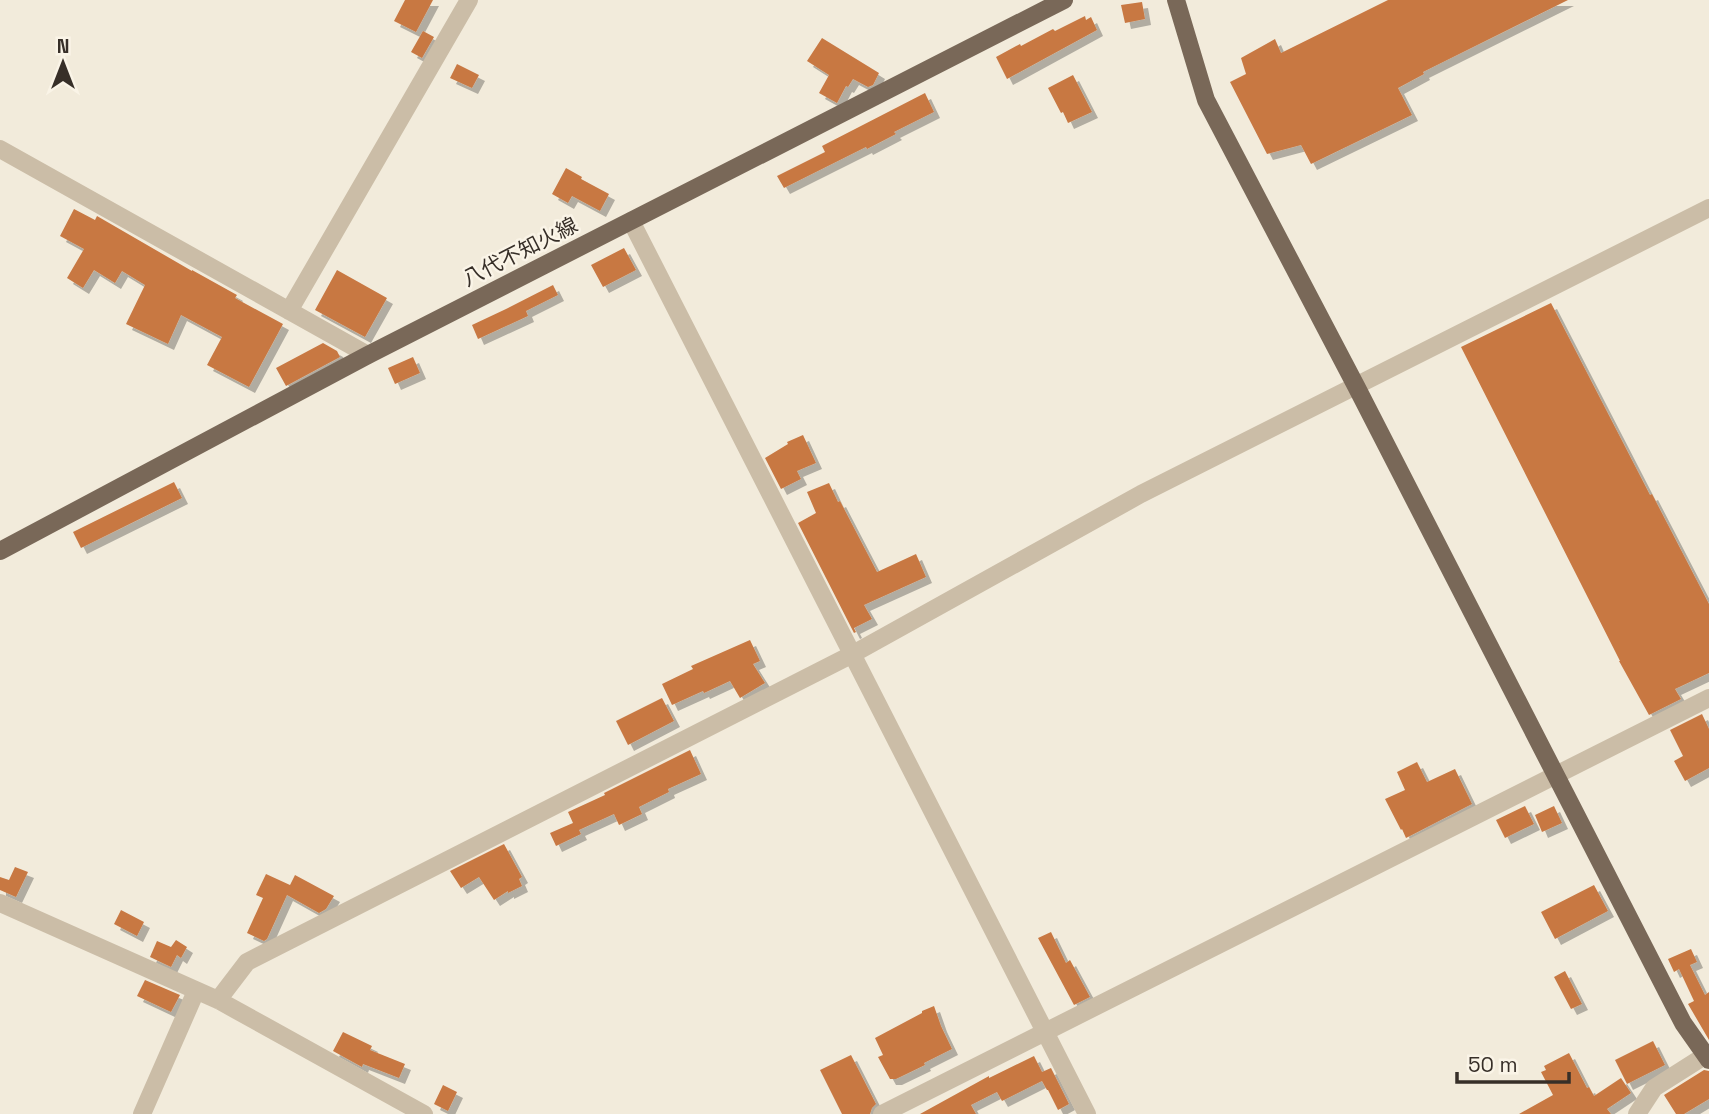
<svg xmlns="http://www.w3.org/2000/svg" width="1709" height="1114" viewBox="0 0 1709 1114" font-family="'Space Grotesk','Noto Sans JP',sans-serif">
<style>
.building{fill:#c87843;filter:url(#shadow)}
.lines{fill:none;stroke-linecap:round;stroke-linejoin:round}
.minor{stroke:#cbbda7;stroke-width:18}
.major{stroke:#796858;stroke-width:18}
.labels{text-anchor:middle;stroke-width:5;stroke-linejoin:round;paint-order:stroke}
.street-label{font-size:21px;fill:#372f28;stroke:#faf4e7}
</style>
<defs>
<filter id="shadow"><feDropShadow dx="6" dy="6" stdDeviation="0" flood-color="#0004"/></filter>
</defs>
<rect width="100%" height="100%" fill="#f2ebdb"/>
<path class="building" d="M 405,0 L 433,0 L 416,32 L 394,21 Z
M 1388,0 L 1568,0 L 1423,72 L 1424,74 L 1398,88 L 1412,115 L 1311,164 L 1301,145 L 1267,154 L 1230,82 L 1246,74 L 1241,58 L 1275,39 L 1281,53 Z
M 1142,2 L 1145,19 L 1125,23 L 1121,5 Z
M 1085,16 L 1086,20 L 1091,17 L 1097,30 L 1007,79 L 996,57 L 1020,44 L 1021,46 L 1053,29 L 1055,31 Z
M 423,31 L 434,37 L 422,58 L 411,52 Z
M 822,38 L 879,73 L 873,85 L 868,87 L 853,79 L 848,87 L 846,86 L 837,103 L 819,93 L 829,75 L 807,61 Z
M 457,64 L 479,75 L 472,88 L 450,78 Z
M 1073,75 L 1092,112 L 1068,123 L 1063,112 L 1061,113 L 1048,88 Z
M 925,93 L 934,112 L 894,132 L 896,134 L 867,149 L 866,147 L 784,188 L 777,176 L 825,152 L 822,146 Z
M 566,168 L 582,177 L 581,179 L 609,194 L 600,211 L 572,196 L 568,203 L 552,194 Z
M 74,209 L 95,220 L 97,216 L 192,271 L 192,270 L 237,295 L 235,298 L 283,324 L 249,387 L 207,365 L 222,337 L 181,315 L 168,344 L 126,324 L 145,285 L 122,271 L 115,283 L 94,270 L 83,288 L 67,278 L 84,249 L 60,236 Z
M 624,248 L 636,270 L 603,287 L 591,265 Z
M 337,270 L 387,298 L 365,337 L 315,310 Z
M 553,285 L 558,295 L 526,311 L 528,316 L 478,339 L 472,325 L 506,309 Z
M 1551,303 L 1650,495 L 1652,494 L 1709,604 L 1709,673 L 1675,689 L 1681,699 L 1649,715 L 1619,661 L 1620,661 L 1461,347 Z
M 323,343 L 337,351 L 340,357 L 286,386 L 276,368 Z
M 413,357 L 420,373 L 395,384 L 388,368 Z
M 803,435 L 816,463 L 797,471 L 801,479 L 781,489 L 765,458 L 788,444 L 787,442 Z
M 174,482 L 182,498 L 81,548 L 73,532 Z
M 829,483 L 838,502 L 840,501 L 877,572 L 916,554 L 926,577 L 864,605 L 872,619 L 854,628 L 856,632 L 854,633 L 798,523 L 816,513 L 807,492 Z
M 750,640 L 760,661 L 753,664 L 765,683 L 740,698 L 730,681 L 704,693 L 703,691 L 672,705 L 662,684 L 693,669 L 691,666 Z
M 662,698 L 674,721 L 628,745 L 616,721 Z
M 1702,714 L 1709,729 L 1709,768 L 1685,781 L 1674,761 L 1683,756 L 1670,730 Z
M 690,750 L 701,774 L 668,789 L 669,792 L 639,807 L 642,814 L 619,825 L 614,814 L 579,830 L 581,834 L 556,846 L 550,833 L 573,823 L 568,812 L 605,795 L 604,793 Z
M 1417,762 L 1427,782 L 1455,769 L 1472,804 L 1406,838 L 1402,829 L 1401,830 L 1385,799 L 1405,790 L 1397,772 Z
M 1525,806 L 1534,824 L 1505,838 L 1496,820 Z
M 1554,806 L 1562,823 L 1542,832 L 1535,815 Z
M 504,844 L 522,877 L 519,879 L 522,886 L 508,893 L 508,891 L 494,900 L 479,877 L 461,888 L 450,871 Z
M 15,867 L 28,872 L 16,897 L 0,890 L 0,877 L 9,880 Z
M 266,874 L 290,885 L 295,875 L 334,896 L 326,909 L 319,913 L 287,895 L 267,939 L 264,941 L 247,933 L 263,898 L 256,895 Z
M 1594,885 L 1608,911 L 1555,939 L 1541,912 Z
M 121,910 L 144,922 L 137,936 L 114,924 Z
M 1051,932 L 1066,963 L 1070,960 L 1090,997 L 1074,1005 L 1038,938 Z
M 176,940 L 187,947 L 181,958 L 177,955 L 171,967 L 150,957 L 157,941 L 171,947 Z
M 1691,949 L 1697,962 L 1690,965 L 1705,995 L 1709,992 L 1709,1040 L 1688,1004 L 1694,1001 L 1679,969 L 1674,972 L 1668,959 Z
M 1565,971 L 1582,1004 L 1571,1009 L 1554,977 Z
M 145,980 L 180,995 L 171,1012 L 137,996 Z
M 934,1006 L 941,1026 L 952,1049 L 924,1063 L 925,1065 L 896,1079 L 890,1079 L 878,1057 L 883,1055 L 875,1038 L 922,1013 L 922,1011 Z
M 343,1032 L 372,1046 L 370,1050 L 405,1064 L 399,1078 L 363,1064 L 362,1067 L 333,1051 Z
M 1653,1041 L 1665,1065 L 1627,1084 L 1615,1060 Z
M 1569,1053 L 1587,1088 L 1589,1087 L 1594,1096 L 1621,1078 L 1631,1093 L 1607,1109 L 1611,1114 L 1519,1114 L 1553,1095 L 1541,1072 L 1546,1070 L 1544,1066 Z
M 851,1055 L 876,1104 L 872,1108 L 870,1114 L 842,1114 L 820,1070 Z
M 1034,1056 L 1042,1072 L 1051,1068 L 1069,1104 L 1058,1110 L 1048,1090 L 1047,1090 L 1042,1081 L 1002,1101 L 997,1092 L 971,1105 L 976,1114 L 920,1114 L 989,1076 L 989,1078 Z
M 1704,1070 L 1709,1071 L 1709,1099 L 1684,1114 L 1676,1114 L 1664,1095 Z
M 443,1085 L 457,1092 L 448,1111 L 434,1104 Z"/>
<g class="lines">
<path class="minor" d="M 0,149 L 368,355
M 631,221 L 1087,1114
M 289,311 L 469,0
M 0,903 L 218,1000 L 424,1114
M 218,1000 L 247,962 L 851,655 L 1141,494 L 1709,208
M 142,1114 L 196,991
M 882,1114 L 1709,698
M 1637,1114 L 1654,1088 L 1709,1053"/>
<path class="major" d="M 1176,0 L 1206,100 L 1356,386 L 1683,1023 L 1709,1060
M 0,551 L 368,355 L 1064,0"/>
</g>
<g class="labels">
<g class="street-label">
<text transform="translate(520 252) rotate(-27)" y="7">八代不知火線</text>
</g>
</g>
<g transform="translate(63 63)" stroke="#faf4e7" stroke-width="5" paint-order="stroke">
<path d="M0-5L12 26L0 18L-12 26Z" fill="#372f28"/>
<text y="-10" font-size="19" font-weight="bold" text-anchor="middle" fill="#372f28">N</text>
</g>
<path d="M1457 1072v10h112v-10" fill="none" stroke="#372f28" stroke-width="3.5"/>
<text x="1468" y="1072" font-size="21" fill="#372f28" stroke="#faf4e7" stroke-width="5" paint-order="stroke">50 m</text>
</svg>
